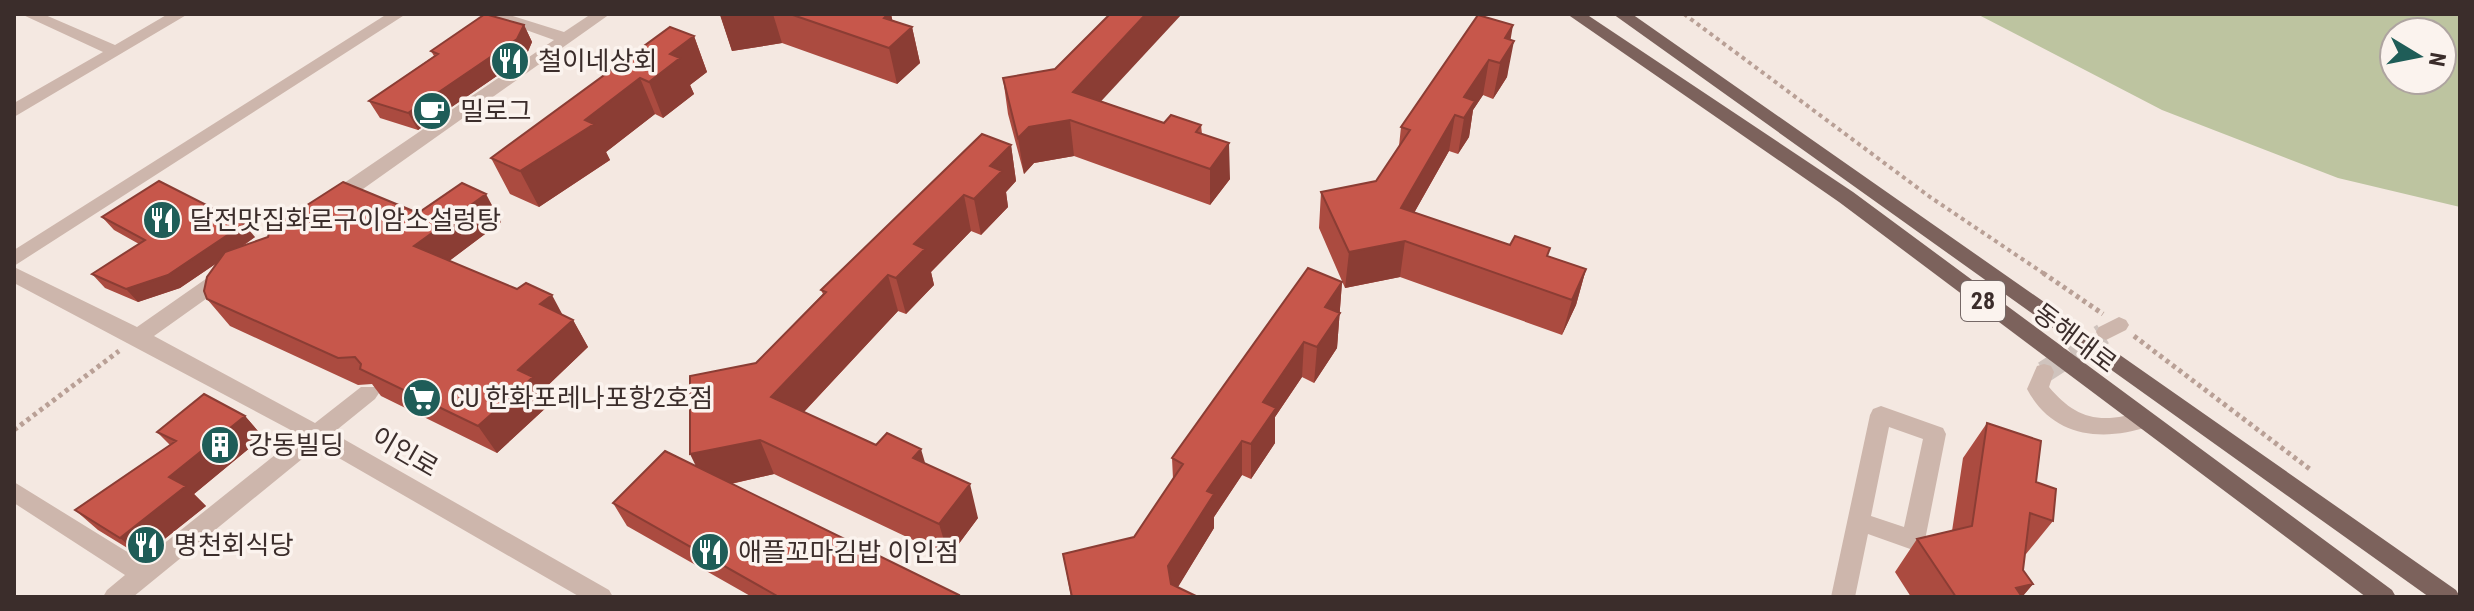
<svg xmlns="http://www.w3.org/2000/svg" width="2474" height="611" viewBox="0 0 2474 611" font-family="'Roboto Condensed','Noto Sans KR',sans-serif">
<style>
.green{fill:#bdc4a0;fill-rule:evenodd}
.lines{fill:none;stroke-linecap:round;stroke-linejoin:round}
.minor-tunnel{stroke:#cfc3bd;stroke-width:22;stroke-dasharray:22 11;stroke-linecap:butt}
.path-far1{stroke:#b9a096;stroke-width:4;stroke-dasharray:4 4;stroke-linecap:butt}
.path{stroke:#b9a096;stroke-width:5;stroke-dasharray:4 4;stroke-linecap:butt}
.minor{fill:#cdb6ac;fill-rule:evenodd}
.major{fill:#7c625c;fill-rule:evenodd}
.wall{fill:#ab4b40}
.shaded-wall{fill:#8b3d34}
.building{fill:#c7574b;stroke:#8b3d34;stroke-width:2}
.labels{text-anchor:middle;stroke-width:7;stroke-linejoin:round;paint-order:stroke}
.shield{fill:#fbf3ee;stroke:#756866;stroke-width:2}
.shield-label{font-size:24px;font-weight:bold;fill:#3b2d2b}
.poi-label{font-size:26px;fill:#3b2d2b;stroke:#fbf3ee;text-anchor:start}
.street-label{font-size:26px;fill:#3b2d2b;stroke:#fbf3ee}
</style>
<rect width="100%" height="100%" fill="#f4e8e1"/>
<path class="green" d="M 1977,14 L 2460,14 L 2460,207 L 2338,178 L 2162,110 ZM 2394,32 L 2442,32 L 2442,80 L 2394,80 Z"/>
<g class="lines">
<path class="minor-tunnel" d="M 2044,372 L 2103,334"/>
<path class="path-far1" d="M 1684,14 L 1930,197 L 2046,275"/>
<path class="path" d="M 2043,273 L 2103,314
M 2134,336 L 2311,470
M 14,430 L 119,351"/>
<path class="minor" d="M 21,14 L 43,14 L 115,45 L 168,14 L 188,14 L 14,117 L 14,103 L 103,52 Z
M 387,14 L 406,14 L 14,266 L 14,250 Z
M 481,14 L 506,14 L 564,32 L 591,14 L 610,14 L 339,206 L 325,206 L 323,201 L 325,196 L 554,40 Z
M 14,267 L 137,327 L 220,269 L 234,269 L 237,274 L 234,279 L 154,336 L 315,423 L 361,387 L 375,387 L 379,393 L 375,399 L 333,433 L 609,590 L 613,597 L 580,597 L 318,446 L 133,597 L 103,597 L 107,590 L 125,575 L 14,503 L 14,482 L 142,561 L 300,435 L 14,283 Z
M 2119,317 L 2126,320 L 2129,325 L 2126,330 L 2106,340 L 2099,337 L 2096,332 L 2099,327 Z
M 2044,364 L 2051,366 L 2054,372 L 2049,387 C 2070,412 2091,423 2124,416 C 2134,414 2140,411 2150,414 L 2153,420 L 2150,426 C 2103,442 2053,438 2027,389 L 2037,366 Z
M 1881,406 L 1943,428 L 1946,434 L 1925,540 L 1921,547 L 1913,550 L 1868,534 L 1855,597 L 1831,597 L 1870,415 L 1873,409 ZM 1889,427 L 1923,439 L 1904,527 L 1871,516 Z"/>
<path class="major" d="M 1567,14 L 1586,14 L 1853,192 L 2392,590 L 2396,597 L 2366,597 L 1839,202 Z
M 1613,14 L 1632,14 L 2456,590 L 2460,597 L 2429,597 Z"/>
</g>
<path class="wall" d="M 720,14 L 891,14 L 892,20 L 912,27 L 920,63 L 897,84 L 782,43 L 732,51 Z
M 524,25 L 532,42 L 526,56 L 418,130 L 380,118 L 369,101 L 434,56 L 431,51 Z
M 694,36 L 707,72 L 690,85 L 694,94 L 663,118 L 655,114 L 606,152 L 610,160 L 539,207 L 510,194 L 491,158 Z
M 1511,40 L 1507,77 L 1493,99 L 1483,95 L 1473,110 L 1469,137 L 1458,154 L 1449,151 L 1414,213 L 1510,245 L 1548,256 L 1586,269 L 1576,305 L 1562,335 L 1400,277 L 1345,288 L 1319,228 L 1321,192 L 1376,181 L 1399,146 L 1401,127 Z
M 1003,78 L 1101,101 L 1164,123 L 1201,125 L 1202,134 L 1230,179 L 1210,205 L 1074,156 L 1034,163 L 1024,174 L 1008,114 Z
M 1011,145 L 1016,181 L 1006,192 L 1008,207 L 981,235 L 971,231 L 931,272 L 934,285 L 906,314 L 898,311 L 804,412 L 876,445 L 926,464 L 978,518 L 949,557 L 774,474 L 731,484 L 960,597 L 752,597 L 627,526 L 613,503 L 696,467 L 756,363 L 823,294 L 821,290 Z
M 102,217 L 255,237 L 243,246 L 501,222 L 449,261 L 573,320 L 588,347 L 542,391 L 550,404 L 497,453 L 381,396 L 372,384 L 358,385 L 230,326 L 207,299 L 217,263 L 180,288 L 138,302 L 105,288 L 92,274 L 139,244 L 114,230 Z
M 1342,282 L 1337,348 L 1314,383 L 1302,377 L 1275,417 L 1275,443 L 1251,479 L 1242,475 L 1214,517 L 1214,528 L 1177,588 L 1198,597 L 1071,597 L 1063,554 L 1134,537 L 1173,479 L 1172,458 Z
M 245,416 L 263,437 L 194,494 L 206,506 L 142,557 L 98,530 L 75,510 L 170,445 L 157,432 Z
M 1987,423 L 2036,482 L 2053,521 L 2026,554 L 2025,554 L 2023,570 L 2033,584 L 2022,597 L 1911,597 L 1895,572 L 1917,539 L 1952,531 L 1963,458 Z"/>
<path class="shaded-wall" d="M 729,14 L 773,14 L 782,43 L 732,51 L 720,15 Z
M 888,14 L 891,14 L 897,41 L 912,27 L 920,63 L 897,84 L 889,48 L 884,18 Z
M 1146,14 L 1182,14 L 1080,124 L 1073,92 Z
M 524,25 L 532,42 L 526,56 L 418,130 L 408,113 Z
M 1513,25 L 1509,49 L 1514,41 L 1507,77 L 1493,99 L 1505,38 Z
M 694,36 L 707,72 L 690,85 L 694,94 L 663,118 L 649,82 L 670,54 Z
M 1489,60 L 1483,95 L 1473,110 L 1469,137 L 1458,154 L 1464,118 L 1464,97 Z
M 640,78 L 655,114 L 606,152 L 610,160 L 539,207 L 520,171 L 585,120 Z
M 1455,115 L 1449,151 L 1397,243 L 1405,241 L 1400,277 L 1345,288 L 1349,252 L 1401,208 Z
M 1070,120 L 1074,156 L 1034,163 L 1024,174 L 1018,138 L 1029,127 Z
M 1229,143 L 1230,179 L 1210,205 L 1210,169 Z
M 1011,145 L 1016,181 L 1006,192 L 1008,207 L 981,235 L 974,199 L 990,166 Z
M 486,194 L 501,222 L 432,274 L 414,246 Z
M 964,195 L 971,231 L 931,272 L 934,285 L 906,314 L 896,278 L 914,244 Z
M 244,224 L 255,237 L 180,288 L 138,302 L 126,289 Z
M 1586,269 L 1576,305 L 1562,335 L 1572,300 Z
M 888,275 L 898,311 L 785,432 L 771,397 Z
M 1342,282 L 1337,348 L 1314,383 L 1317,347 L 1325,307 Z
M 552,295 L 567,323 L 540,304 Z
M 573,320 L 588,347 L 542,391 L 550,404 L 497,453 L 478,426 L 518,370 Z
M 1304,342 L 1302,377 L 1275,417 L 1275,443 L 1251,479 L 1251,444 L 1263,402 Z
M 245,416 L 263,437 L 194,494 L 206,506 L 142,557 L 120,538 L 169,477 Z
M 760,440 L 774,474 L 707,489 L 690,454 Z
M 1242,441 L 1242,475 L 1214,517 L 1214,528 L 1172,597 L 1168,566 L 1207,491 Z
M 921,449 L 931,483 L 913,458 Z
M 970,484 L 978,518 L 949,557 L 939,524 Z
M 2033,584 L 2022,597 L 2016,588 Z"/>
<path class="building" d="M 485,14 L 524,25 L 517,39 L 408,113 L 369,101 L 438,54 L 431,51 Z
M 790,14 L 888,14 L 884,18 L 912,27 L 889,48 Z
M 1110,14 L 1146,14 L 1073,92 L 1164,123 L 1171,115 L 1201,125 L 1196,132 L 1229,143 L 1210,169 L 1070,120 L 1029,127 L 1018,138 L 1003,78 L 1055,69 Z
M 1478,15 L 1513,25 L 1505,38 L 1514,41 L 1500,63 L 1489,60 L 1464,97 L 1475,101 L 1464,118 L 1455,115 L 1401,208 L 1510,245 L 1515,236 L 1550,248 L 1547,256 L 1586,269 L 1572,300 L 1405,241 L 1349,252 L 1321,192 L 1376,181 L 1410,130 L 1401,127 Z
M 670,27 L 694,36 L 670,54 L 680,58 L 649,82 L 640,78 L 585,120 L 594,124 L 520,171 L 491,158 Z
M 982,134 L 1011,145 L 990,166 L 1002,171 L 974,199 L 964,195 L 914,244 L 925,249 L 896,278 L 888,275 L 771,397 L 876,445 L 887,433 L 921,449 L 913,458 L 970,484 L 939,524 L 760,440 L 690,454 L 690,376 L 756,363 L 826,292 L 821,290 Z
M 159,181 L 244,224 L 168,275 L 126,289 L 92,274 L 145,240 L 102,217 Z
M 343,182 L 418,213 L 462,183 L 486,194 L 414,246 L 517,289 L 526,283 L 552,295 L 540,304 L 573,320 L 518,370 L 533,377 L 478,426 L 360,369 L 361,364 L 355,357 L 338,358 L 207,299 L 204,291 L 207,277 L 225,252 L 268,237 L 270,229 Z
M 1308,268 L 1342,282 L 1325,307 L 1340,313 L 1317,347 L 1304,342 L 1263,402 L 1276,408 L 1251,444 L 1242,441 L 1207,491 L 1214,494 L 1168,566 L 1171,584 L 1198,597 L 1072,597 L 1063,554 L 1134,537 L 1183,464 L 1172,458 Z
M 204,394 L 245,416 L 169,477 L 186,486 L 120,538 L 75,510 L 176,441 L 157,432 Z
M 1987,423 L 2041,441 L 2036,482 L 2056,489 L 2053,521 L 2030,513 L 2023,570 L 2033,584 L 2016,588 L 2022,597 L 1956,597 L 1917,539 L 1972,526 Z
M 665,451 L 959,595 L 958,597 L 779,597 L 613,503 Z"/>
<defs>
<g id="restaurant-disc" transform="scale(2)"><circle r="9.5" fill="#1f5d58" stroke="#fbf3ee"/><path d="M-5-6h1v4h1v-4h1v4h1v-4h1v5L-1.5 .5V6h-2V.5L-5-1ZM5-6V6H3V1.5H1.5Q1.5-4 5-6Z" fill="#fff"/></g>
<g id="cafe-disc" transform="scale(2)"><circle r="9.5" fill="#1f5d58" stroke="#fbf3ee"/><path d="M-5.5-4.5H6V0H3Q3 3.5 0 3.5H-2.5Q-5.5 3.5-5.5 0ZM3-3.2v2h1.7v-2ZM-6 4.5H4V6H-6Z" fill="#fff"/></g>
<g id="supermarket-disc" transform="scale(2)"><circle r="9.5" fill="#1f5d58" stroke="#fbf3ee"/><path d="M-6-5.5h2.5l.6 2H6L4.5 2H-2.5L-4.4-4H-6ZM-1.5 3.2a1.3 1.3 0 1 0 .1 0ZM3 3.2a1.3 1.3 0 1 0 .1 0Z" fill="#fff"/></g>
<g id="building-disc" transform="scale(2)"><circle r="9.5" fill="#1f5d58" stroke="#fbf3ee"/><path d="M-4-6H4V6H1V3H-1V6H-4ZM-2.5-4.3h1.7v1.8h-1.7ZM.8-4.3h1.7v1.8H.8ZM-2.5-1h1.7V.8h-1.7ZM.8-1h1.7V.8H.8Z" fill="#fff"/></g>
</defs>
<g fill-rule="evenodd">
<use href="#restaurant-disc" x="510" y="61"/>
<use href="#cafe-disc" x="432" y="111"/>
<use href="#restaurant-disc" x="162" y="220"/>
<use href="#supermarket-disc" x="422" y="398"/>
<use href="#building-disc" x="220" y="445"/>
<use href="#restaurant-disc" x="146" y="545"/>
<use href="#restaurant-disc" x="710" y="552"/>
</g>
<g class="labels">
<rect class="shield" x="1961" y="281" width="44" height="40" rx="6"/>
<g class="shield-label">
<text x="1983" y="309">28</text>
</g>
<g class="poi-label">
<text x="538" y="70">철이네상회</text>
<text x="460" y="120">밀로그</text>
<text x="190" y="229">달전맛집화로구이암소설렁탕</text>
<text x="450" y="407">CU 한화포레나포항2호점</text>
<text x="248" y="454">강동빌딩</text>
<text x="174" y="554">명천회식당</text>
<text x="738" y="561">애플꼬마김밥 이인점</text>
</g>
<g class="street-label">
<text transform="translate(2075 338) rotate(37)" y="9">동해대로</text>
<text transform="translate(405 452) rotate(30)" y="9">이인로</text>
</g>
</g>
<rect width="2474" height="611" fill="none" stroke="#3b2d2b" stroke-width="32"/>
<g transform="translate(2418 56) rotate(100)"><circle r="38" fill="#fbf3ee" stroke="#aea4a0" stroke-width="2"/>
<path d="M0-6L14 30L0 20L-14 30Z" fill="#1f5d58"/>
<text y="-12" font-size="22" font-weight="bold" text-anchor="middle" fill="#3b2d2b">N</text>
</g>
</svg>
